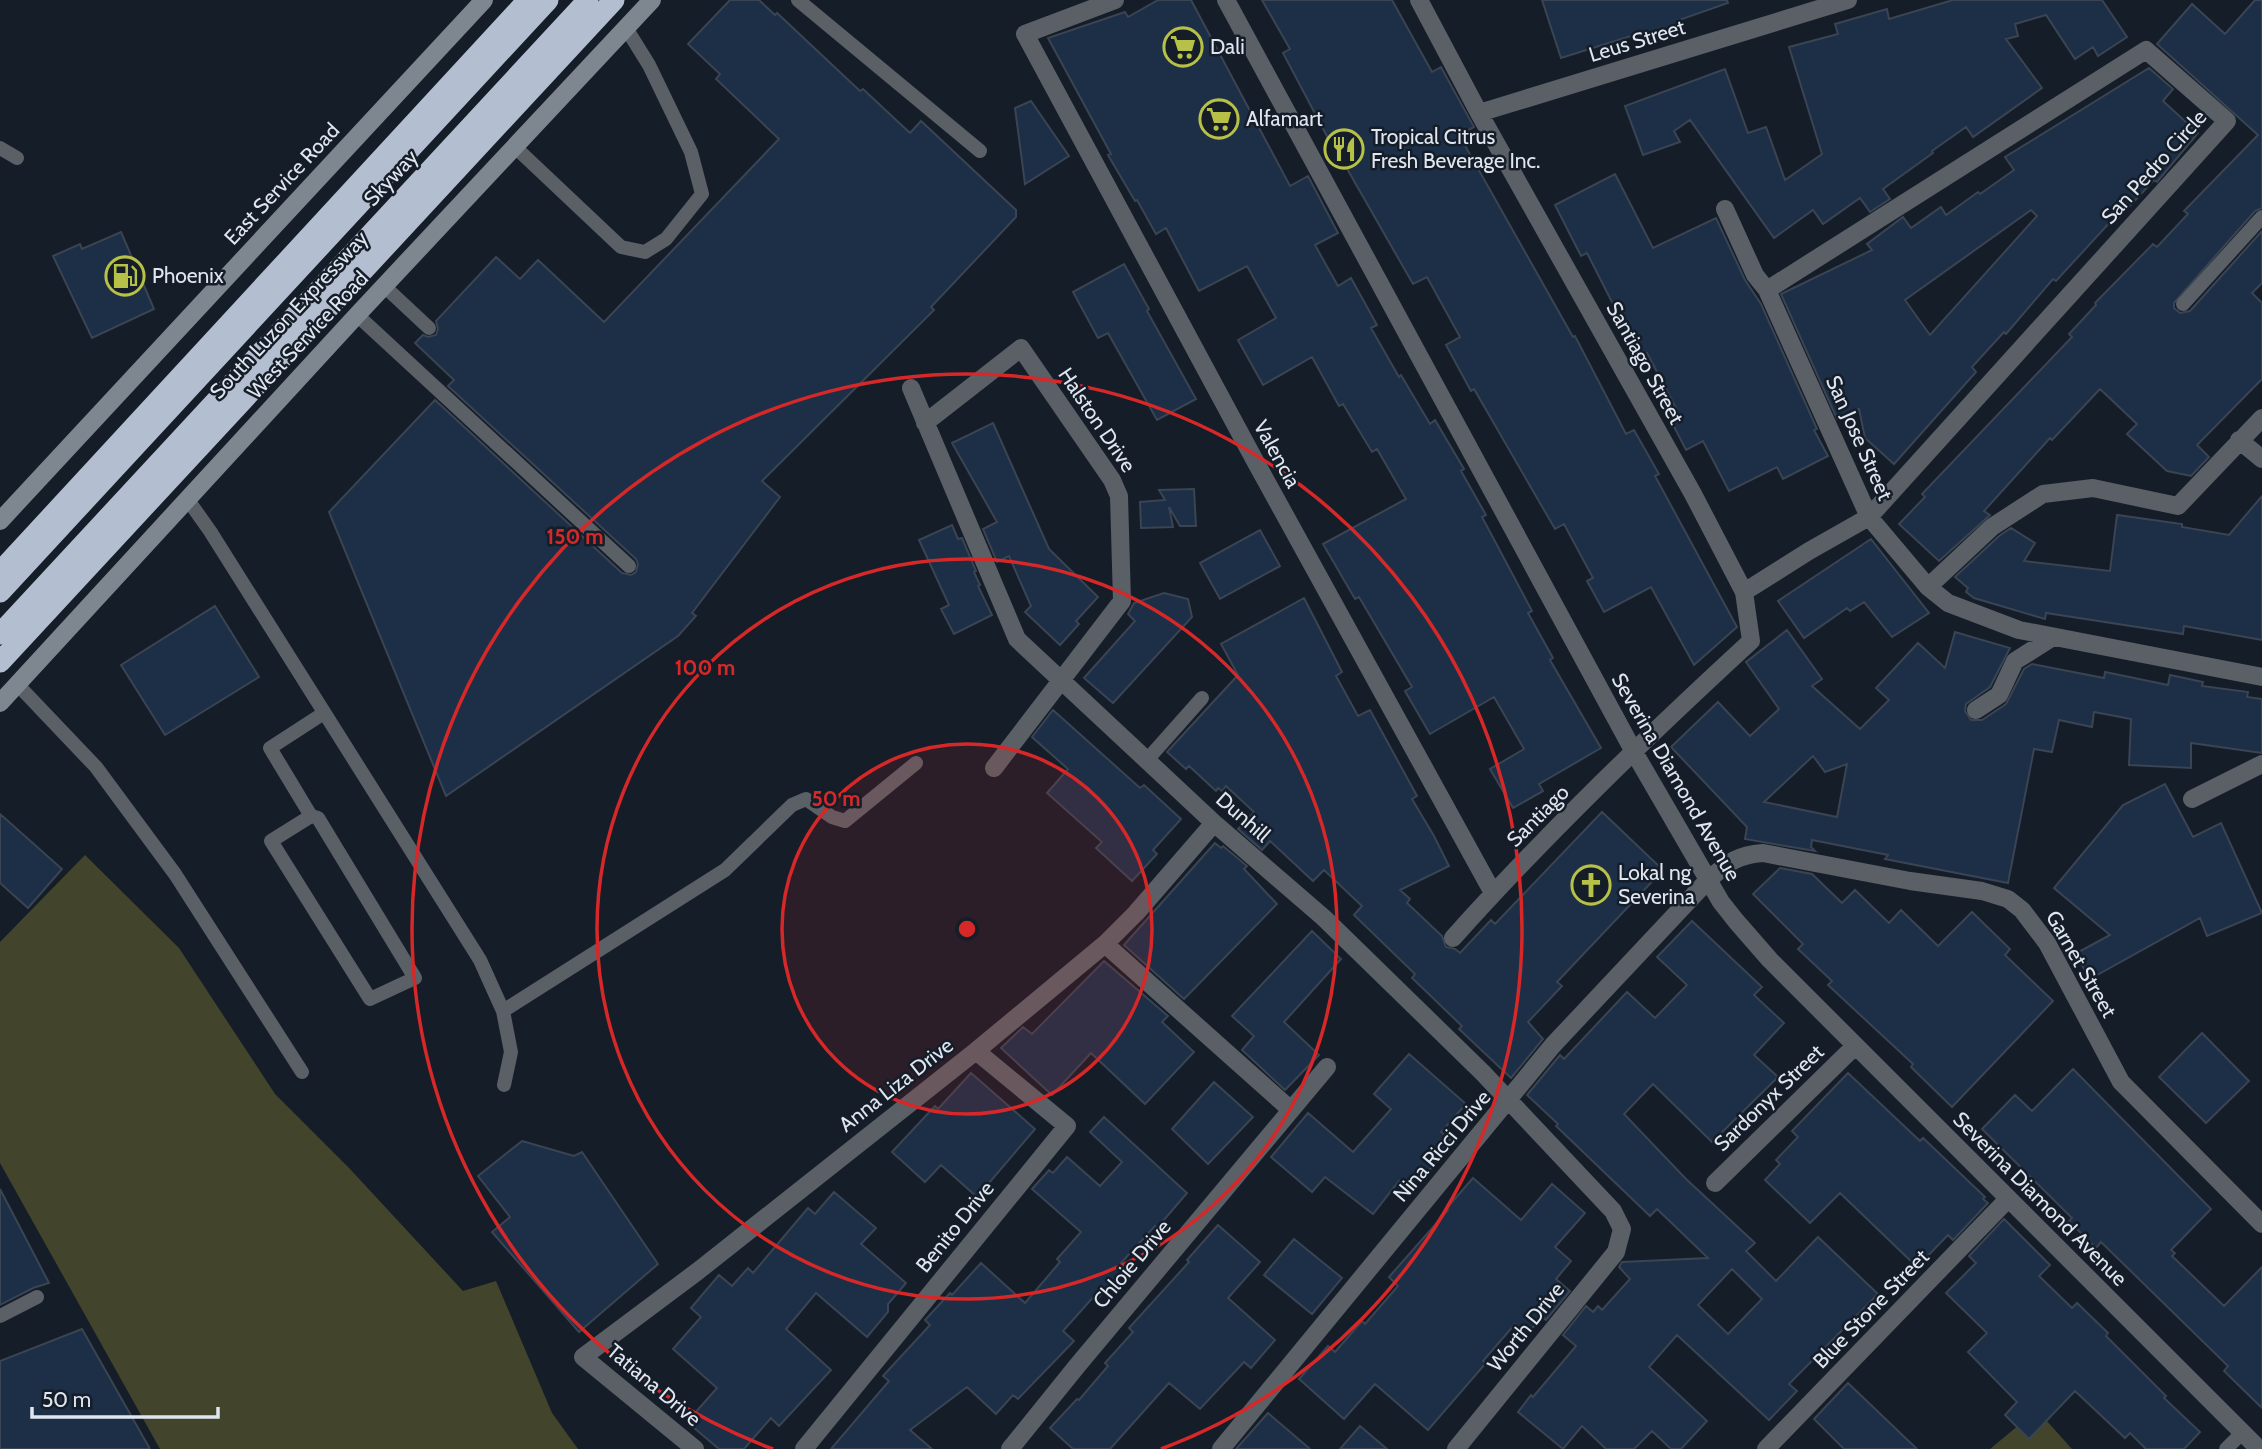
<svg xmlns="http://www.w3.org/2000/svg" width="2262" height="1449" viewBox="0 0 2262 1449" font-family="Cabin,sans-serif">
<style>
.green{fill:#42452b}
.building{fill:#1c2f47;stroke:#3a4452;stroke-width:2;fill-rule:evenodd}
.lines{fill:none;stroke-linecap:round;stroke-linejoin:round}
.service{stroke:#5b5f66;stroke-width:14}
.minor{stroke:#5b5f66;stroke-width:18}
.secondary{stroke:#7e8690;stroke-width:18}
.motorway{stroke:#b3bfd0;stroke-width:21}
.motorway-bridge{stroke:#b3bfd0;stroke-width:21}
.ring{fill:none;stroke:#d62828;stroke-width:3.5}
.labels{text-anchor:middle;stroke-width:5;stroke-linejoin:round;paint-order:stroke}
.street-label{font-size:21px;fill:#e0e6ef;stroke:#141d28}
.poi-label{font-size:21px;fill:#e0e6ef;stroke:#141d28;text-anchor:start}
.centre{fill:#d62828;stroke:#141d28;stroke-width:3.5}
.ring-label{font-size:21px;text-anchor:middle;font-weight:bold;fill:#d62828;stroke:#141d28;stroke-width:5;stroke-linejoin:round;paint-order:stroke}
</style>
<rect width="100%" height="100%" fill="#141d28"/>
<path class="green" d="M 85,855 L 179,948 L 275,1094 L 350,1169 L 463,1291 L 496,1281 L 552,1413 L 578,1449 L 160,1449 L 0,1163 L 0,942 Z
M 2037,1410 L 2072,1449 L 1990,1449 Z"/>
<path class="building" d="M 730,0 L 759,0 L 775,15 L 777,13 L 860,91 L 863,89 L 910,133 L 921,121 L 1016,210 L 1016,217 L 931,307 L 934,310 L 762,481 L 780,497 L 692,613 L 696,616 L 678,636 L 446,796 L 329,512 L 435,400 L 622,573 L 631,575 L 636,572 L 638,564 L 636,559 L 448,386 L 454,380 L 415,343 L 423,335 L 428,337 L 436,335 L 438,329 L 436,321 L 496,257 L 520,279 L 538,260 L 604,322 L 779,139 L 716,79 L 720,74 L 688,44 Z
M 1158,0 L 1191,0 L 1290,186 L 1308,176 L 1338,233 L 1315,245 L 1338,286 L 1351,278 L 1377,325 L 1371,328 L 1399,377 L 1401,375 L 1430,424 L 1435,420 L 1464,469 L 1461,471 L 1486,515 L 1482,517 L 1532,611 L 1528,613 L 1553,658 L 1550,660 L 1601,748 L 1539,784 L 1543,791 L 1513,808 L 1490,769 L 1524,749 L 1494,697 L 1430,734 L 1405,691 L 1412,687 L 1359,597 L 1355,599 L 1323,544 L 1406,499 L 1377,449 L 1372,452 L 1343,404 L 1339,406 L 1312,357 L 1263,385 L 1238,340 L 1276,318 L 1247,266 L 1199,291 L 1166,228 L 1156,234 L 1137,200 L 1135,201 L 1108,155 L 1111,154 L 1048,38 L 1125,12 L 1128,17 Z
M 1262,0 L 1392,0 L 1432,72 L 1441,67 L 1474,127 L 1459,135 L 1573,337 L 1575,336 L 1626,434 L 1634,430 L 1659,474 L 1655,476 L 1737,627 L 1694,665 L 1651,587 L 1604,612 L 1587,581 L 1593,578 L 1564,524 L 1555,529 L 1474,389 L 1471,391 L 1446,345 L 1460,337 L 1427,277 L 1413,284 L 1330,139 L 1329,140 L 1283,53 L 1290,49 Z
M 1542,0 L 1727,0 L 1728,3 L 1679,20 L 1681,26 L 1635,40 L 1634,35 L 1561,58 Z
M 1953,0 L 2102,0 L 2127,37 L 2098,56 L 2093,47 L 2075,59 L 2046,15 L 2015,24 L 2018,36 L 2006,39 L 2042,88 L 1973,137 L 1966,127 L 1932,151 L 1933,153 L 1883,189 L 1890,199 L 1870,212 L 1860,198 L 1823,224 L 1813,210 L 1774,238 L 1690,120 L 1674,131 L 1680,142 L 1643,155 L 1625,106 L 1725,69 L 1748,133 L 1766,127 L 1785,180 L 1822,154 L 1789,47 L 1838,34 L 1835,24 L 1887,9 L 1889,19 Z
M 2255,0 L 2262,0 L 2262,208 L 2255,211 L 2174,303 L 2174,308 L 2180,313 L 2190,311 L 2262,231 L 2262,283 L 2252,293 L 2262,303 L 2262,379 L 2197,445 L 2209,457 L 2191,476 L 2167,471 L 2127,434 L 2137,424 L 2100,389 L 2052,440 L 2050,438 L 1984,511 L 1990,515 L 1939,561 L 1899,524 L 1925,497 L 1922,494 L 2072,337 L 2069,334 L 2096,305 L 2095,303 L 2153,244 L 2157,247 L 2188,214 L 2184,211 L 2258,135 L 2157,44 L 2192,4 L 2225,34 Z
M 2149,68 L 2173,89 L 2163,101 L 2198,133 L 2157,182 L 2154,180 L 2114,223 L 2111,221 L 2056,281 L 2053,279 L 2006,334 L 2004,332 L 1972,367 L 1976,372 L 1894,464 L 1865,438 L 1859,409 L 1837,419 L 1781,294 L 1872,250 L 1867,244 L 1903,217 L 1911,228 L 1941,207 L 1946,215 L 1978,192 L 1980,194 L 2014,170 L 2005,157 ZM 2031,210 L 2037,216 L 1930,335 L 1905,300 Z
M 1031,101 L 1069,156 L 1025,184 L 1015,108 Z
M 1615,174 L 1653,248 L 1716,218 L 1745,280 L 1761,304 L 1817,429 L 1814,430 L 1828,456 L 1783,479 L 1777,467 L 1729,491 L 1703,441 L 1686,450 L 1668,415 L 1677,410 L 1647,353 L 1640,357 L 1587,253 L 1581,256 L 1555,205 Z
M 121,232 L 154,309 L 92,338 L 53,256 L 80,244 L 82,249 Z
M 1124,264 L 1149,309 L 1147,311 L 1196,399 L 1157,420 L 1108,333 L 1098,338 L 1073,292 Z
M 993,423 L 1049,549 L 1098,597 L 1076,621 L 1079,624 L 1060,645 L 1025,612 L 1031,606 L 1009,556 L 997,562 L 983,529 L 997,522 L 952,443 Z
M 1194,489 L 1196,526 L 1180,526 L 1169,507 L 1173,527 L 1141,528 L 1140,502 L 1165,500 L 1159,490 Z
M 2262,496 L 2262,640 L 2184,626 L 2183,634 L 2046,613 L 2045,619 L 1974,598 L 1966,592 L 1968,588 L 1955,577 L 1999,536 L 2011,528 L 2035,543 L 2024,561 L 2110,571 L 2117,515 L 2182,524 L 2182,527 L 2229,535 Z
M 952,525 L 958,539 L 962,538 L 976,571 L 974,572 L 980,585 L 978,586 L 992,615 L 954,634 L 941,609 L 949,605 L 919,540 Z
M 1260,530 L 1280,566 L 1220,599 L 1200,563 Z
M 1871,539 L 1929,613 L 1892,637 L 1864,602 L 1850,611 L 1847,608 L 1804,638 L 1778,601 Z
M 1164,593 L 1188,599 L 1192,617 L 1113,703 L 1084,678 L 1135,621 L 1128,614 L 1134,603 Z
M 1304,598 L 1342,672 L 1336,676 L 1358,716 L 1370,710 L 1417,796 L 1412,799 L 1434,836 L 1449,866 L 1400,890 L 1410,899 L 1407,903 L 1442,936 L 1446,947 L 1455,949 L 1460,953 L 1491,920 L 1495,924 L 1602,812 L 1663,870 L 1557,982 L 1562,986 L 1528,1022 L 1543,1039 L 1511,1078 L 1459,1029 L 1462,1026 L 1412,978 L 1415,974 L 1354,915 L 1362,906 L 1324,870 L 1313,881 L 1270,841 L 1262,850 L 1238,829 L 1254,812 L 1226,786 L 1222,791 L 1218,788 L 1216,791 L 1189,766 L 1186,769 L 1167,752 L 1238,675 L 1221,644 Z
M 215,606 L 259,677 L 165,735 L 121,665 Z
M 1787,630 L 1822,679 L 1812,686 L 1860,729 L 1889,700 L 1876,688 L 1918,643 L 1945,668 L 1955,632 L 2010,648 L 1990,687 L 1966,704 L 1965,711 L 1971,720 L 1982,720 L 2006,704 L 2024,669 L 2032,664 L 2104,678 L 2105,672 L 2168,685 L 2170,675 L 2203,682 L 2202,686 L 2248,692 L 2247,697 L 2262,699 L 2262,753 L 2191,743 L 2191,768 L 2129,765 L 2131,719 L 2094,712 L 2092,727 L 2059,720 L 2052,752 L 2034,749 L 2008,883 L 1885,859 L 1888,855 L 1812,840 L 1811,847 L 1815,851 L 1745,839 L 1747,827 L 1671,747 L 1718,702 L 1750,736 L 1779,709 L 1746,662 ZM 1813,756 L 1825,772 L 1847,764 L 1837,817 L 1764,802 Z
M 1053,710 L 1140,788 L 1144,785 L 1181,819 L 1153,850 L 1157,854 L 1132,881 L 1096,848 L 1102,842 L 1047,793 L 1068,769 L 1032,737 Z
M 2165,784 L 2193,837 L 2221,823 L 2262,913 L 2207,936 L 2200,918 L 2090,979 L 2075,954 L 2110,935 L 2054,888 L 2123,805 Z
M 0,814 L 62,869 L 28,908 L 0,883 Z
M 1215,843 L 1221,848 L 1223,846 L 1247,866 L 1244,869 L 1277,904 L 1184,999 L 1124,945 Z
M 1780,868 L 1812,874 L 1842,903 L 1855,890 L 1889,923 L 1901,910 L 1938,946 L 1972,912 L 2010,949 L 2005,955 L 2053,1001 L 1952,1107 L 1911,1067 L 1913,1064 L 1828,985 L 1832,981 L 1798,949 L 1803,944 L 1753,894 Z
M 1692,921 L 1762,987 L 1754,995 L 1784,1023 L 1754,1055 L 1778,1077 L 1712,1142 L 1653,1084 L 1624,1114 L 1686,1179 L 1755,1243 L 1746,1251 L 1776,1281 L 1818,1237 L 1878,1294 L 1789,1384 L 1797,1391 L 1769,1420 L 1677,1335 L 1649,1367 L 1707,1421 L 1681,1449 L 1671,1449 L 1652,1431 L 1634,1449 L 1606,1449 L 1582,1426 L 1563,1449 L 1518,1412 L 1531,1395 L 1533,1397 L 1576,1346 L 1563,1335 L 1586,1306 L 1593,1312 L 1598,1306 L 1602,1310 L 1630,1279 L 1619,1267 L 1622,1262 L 1708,1258 L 1657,1209 L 1650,1216 L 1556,1126 L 1558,1124 L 1527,1095 L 1560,1055 L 1564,1059 L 1627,992 L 1655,1018 L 1687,985 L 1657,957 ZM 1732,1269 L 1762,1299 L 1728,1334 L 1698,1305 Z
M 1312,931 L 1341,959 L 1284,1022 L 1319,1055 L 1285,1090 L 1242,1050 L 1254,1036 L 1232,1016 Z
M 1104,961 L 1168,1016 L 1162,1022 L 1194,1052 L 1145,1104 L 1091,1053 L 1052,1095 L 1001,1048 L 1023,1027 L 1032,1034 Z
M 2202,1033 L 2249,1081 L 2206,1123 L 2159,1077 Z
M 1409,1054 L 1466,1104 L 1441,1132 L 1453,1142 L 1427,1173 L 1423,1169 L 1408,1189 L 1399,1181 L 1373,1214 L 1325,1177 L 1312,1192 L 1271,1157 L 1308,1113 L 1353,1152 L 1391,1109 L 1374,1094 Z
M 2073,1069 L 2211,1209 L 2171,1250 L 2175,1253 L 2172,1256 L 2224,1306 L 2262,1267 L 2262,1408 L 2224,1371 L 2228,1366 L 2101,1242 L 2096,1248 L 2069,1221 L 2072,1218 L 1982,1129 L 2015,1095 L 2032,1111 Z
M 971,1073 L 1035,1129 L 977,1197 L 941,1165 L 925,1182 L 892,1152 L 935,1106 L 938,1109 Z
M 1848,1073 L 1920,1141 L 1923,1138 L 1985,1197 L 1983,1199 L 1988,1203 L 1953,1240 L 1948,1235 L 1917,1267 L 1840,1193 L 1810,1223 L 1765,1180 L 1780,1164 L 1776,1160 L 1798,1137 L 1792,1131 Z
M 1214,1082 L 1253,1117 L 1208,1164 L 1172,1129 Z
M 1104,1117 L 1187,1193 L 1157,1228 L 1155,1226 L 1121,1263 L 1126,1268 L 1099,1297 L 1096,1294 L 1063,1331 L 1074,1341 L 1018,1399 L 1013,1395 L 996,1414 L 967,1387 L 910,1430 L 932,1449 L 831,1449 L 889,1381 L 883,1376 L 930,1325 L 925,1320 L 950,1293 L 952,1295 L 981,1263 L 1025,1303 L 1060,1262 L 1057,1259 L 1081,1232 L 1032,1189 L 1049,1170 L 1053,1173 L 1067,1157 L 1100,1186 L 1122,1162 L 1090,1132 Z
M 522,1141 L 574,1156 L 582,1152 L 658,1264 L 579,1332 L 492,1232 L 510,1217 L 478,1176 Z
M 1473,1178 L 1521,1220 L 1552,1184 L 1585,1213 L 1555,1247 L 1571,1261 L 1556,1279 L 1570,1291 L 1546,1320 L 1542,1317 L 1527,1334 L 1515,1324 L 1483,1361 L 1486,1363 L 1428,1430 L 1375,1384 L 1344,1419 L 1299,1379 L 1328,1346 L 1335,1352 L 1362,1321 L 1365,1324 L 1398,1286 L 1389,1277 L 1448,1210 L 1446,1209 Z
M 0,1189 L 49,1283 L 33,1288 L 0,1305 Z
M 834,1192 L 876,1228 L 861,1244 L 906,1283 L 888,1304 L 888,1312 L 867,1337 L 816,1293 L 786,1329 L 831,1370 L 779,1426 L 771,1418 L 744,1449 L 719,1449 L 687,1422 L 717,1388 L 673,1349 L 701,1317 L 691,1308 L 719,1275 L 732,1286 L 748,1268 L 753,1273 L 808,1208 L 815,1214 Z
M 2004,1219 L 2050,1265 L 2039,1276 L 2072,1308 L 2077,1303 L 2108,1333 L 2106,1336 L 2166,1396 L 2164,1398 L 2200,1432 L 2184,1449 L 2146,1449 L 2130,1433 L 2125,1438 L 2075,1391 L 2029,1439 L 2005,1415 L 2017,1402 L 1968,1352 L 1987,1333 L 1946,1293 L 1976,1263 L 1969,1256 Z
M 1218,1225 L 1260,1262 L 1228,1298 L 1275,1340 L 1251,1368 L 1244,1362 L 1200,1409 L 1169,1383 L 1110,1449 L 1073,1449 L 1050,1428 L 1077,1399 L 1079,1400 L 1108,1366 L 1105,1363 L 1133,1332 L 1129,1328 L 1189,1262 L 1187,1260 Z
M 1294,1239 L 1342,1278 L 1312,1314 L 1264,1275 Z
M 82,1329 L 150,1449 L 0,1449 L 0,1361 Z
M 1848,1383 L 1917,1449 L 1844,1449 L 1814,1419 Z
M 1268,1413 L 1310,1449 L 1236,1449 Z
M 1360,1426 L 1387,1449 L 1340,1449 Z"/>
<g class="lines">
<path class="service" d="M 798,0 L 980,151
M 515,147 L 621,247 L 645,252 L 666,239 L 702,194 L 691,152 L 649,65 L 626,28
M 0,148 L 17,158
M 384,286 L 429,328
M 2183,304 L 2262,217
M 357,315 L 629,566
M 188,500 L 210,531 L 480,960 L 503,1011 L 511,1052 L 504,1085
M 17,684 L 96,767 L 175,874 L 302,1072
M 1147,760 L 1202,698
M 311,816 L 271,841 L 370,999 L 415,978 L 318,818 L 311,816 L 270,748 L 324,713
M 503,1011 L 725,870 L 792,805 L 806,799 L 832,817 L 845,821 L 916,763
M 0,1316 L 37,1297
M 2226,1449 L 2242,1433"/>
<path class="minor" d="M 1115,0 L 1025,34 L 1254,459 L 1493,893
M 1226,0 L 1634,752 L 1721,902 L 1736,921 L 1770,960 L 2259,1449
M 1419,0 L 1479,113 L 1693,494 L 1744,592 L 1751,641 C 1648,736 1547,833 1453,938
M 1479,113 L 1848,0
M 1725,209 L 1755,275 L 1767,290 L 1869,517 L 1928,587 L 1948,603 L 2019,630 L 2262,677
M 911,388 L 1017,639 L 1214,823 L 1324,918 L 1483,1073 L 1613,1211 L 1622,1229 L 1616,1252 L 1456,1449
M 925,423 L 1021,348 L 1112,480 L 1119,496 L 1122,601 L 994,768
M 2239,440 L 2262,459
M 1928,587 L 1992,527 L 2043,494 L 2093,488 L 2178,506 L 2262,418
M 1744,592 L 1809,551 L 1869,517 L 2227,121 L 2146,50 L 1767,290
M 1976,710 L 1999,695 L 2015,661 L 2053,637
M 2192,799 L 2262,764
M 1105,944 L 1291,1110
M 1715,1183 L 1855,1046
M 695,1449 L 583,1357 L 698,1271 L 976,1051 L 1105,944 L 1136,913 L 1214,823
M 804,1449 L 1067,1126 L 976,1051
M 1010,1449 L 1077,1366 L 1327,1067
M 1221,1449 L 1553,1045 L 1708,880 C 1728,863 1736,855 1763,853 L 1910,881 L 1982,891 L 2008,899 L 2022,910 L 2047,943 L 2121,1082 L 2262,1224
M 1766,1449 L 2008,1199"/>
<path class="secondary" d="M 0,521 L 484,0
M 0,703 L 357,315 L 652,0"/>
<path class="motorway" d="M 0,572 L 528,0
M 0,662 L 614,0"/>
<path class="motorway-bridge" d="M 0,592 L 548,0
M 0,634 L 588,0"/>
</g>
<circle cx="967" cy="929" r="185" fill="#d62828" fill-opacity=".12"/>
<g class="ring">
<circle cx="967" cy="929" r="185"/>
<circle cx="967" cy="929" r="370"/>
<path d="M773 1449A555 555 0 1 1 1161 1449"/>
</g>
<defs>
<g id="supermarket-ring" transform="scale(2.0125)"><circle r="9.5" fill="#141d28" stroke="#b7c148" stroke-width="1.5"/><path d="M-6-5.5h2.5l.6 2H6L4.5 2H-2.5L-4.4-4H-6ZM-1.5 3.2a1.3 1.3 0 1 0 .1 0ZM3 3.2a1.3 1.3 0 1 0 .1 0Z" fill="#b7c148"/></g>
<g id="restaurant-ring" transform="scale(2.0125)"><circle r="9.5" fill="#141d28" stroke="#b7c148" stroke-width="1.5"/><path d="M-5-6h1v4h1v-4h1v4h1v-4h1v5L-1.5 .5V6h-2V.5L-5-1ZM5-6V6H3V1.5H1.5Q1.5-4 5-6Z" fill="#b7c148"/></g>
<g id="fuel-ring" transform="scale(2.0125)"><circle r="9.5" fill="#141d28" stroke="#b7c148" stroke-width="1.5"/><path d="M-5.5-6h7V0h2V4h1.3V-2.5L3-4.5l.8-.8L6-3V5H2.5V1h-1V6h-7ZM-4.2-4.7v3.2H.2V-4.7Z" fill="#b7c148"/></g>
<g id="church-ring" transform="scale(2.0125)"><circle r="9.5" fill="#141d28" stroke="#b7c148" stroke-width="1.5"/><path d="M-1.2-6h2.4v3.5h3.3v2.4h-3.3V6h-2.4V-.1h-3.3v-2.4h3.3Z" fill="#b7c148"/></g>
</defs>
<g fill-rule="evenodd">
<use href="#supermarket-ring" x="1183" y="47"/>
<use href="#supermarket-ring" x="1219" y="119"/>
<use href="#restaurant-ring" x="1344" y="149"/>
<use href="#fuel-ring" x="125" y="276"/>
<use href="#church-ring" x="1591" y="885"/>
</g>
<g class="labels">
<g class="street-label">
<text transform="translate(1637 41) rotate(-17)" y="7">Leus Street</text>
<text transform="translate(2154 167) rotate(-48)" y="7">San Pedro Circle</text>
<text transform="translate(391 178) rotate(-47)" y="7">Skyway</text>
<text transform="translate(282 184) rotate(-47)" y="7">East Service Road</text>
<text transform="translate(289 315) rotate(-47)" y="7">South Luzon Expressway</text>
<text transform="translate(308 335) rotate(-47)" y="7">West Service Road</text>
<text transform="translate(1645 363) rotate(61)" y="7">Santiago Street</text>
<text transform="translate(1097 420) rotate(56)" y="7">Halston Drive</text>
<text transform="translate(1859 438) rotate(66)" y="7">San Jose Street</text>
<text transform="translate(1277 454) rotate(61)" y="7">Valencia</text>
<text transform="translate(1676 777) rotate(60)" y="7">Severina Diamond Avenue</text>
<text transform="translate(1538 816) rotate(-45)" y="7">Santiago</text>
<text transform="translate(1243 817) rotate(41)" y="7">Dunhill</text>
<text transform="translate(2081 964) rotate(60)" y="7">Garnet Street</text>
<text transform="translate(896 1085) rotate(-38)" y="7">Anna Liza Drive</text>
<text transform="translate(1769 1098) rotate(-44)" y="7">Sardonyx Street</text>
<text transform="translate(1442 1146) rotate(-50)" y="7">Nina Ricci Drive</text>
<text transform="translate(2040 1199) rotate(45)" y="7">Severina Diamond Avenue</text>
<text transform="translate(955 1227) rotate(-51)" y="7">Benito Drive</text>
<text transform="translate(1132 1264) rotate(-50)" y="7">Chloie Drive</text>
<text transform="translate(1871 1309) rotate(-46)" y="7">Blue Stone Street</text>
<text transform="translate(1526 1327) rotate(-51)" y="7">Worth Drive</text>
<text transform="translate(654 1385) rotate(40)" y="7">Tatiana Drive</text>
</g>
<g class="poi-label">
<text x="1210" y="54">Dali</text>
<text x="1246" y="126">Alfamart</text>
<text x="1371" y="144">Tropical Citrus<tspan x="1371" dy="24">Fresh Beverage Inc.</tspan></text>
<text x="152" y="283">Phoenix</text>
<text x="1618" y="880">Lokal ng<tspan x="1618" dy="24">Severina</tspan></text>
</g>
</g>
<circle cx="967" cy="929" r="10" class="centre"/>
<g class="ring-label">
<text x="575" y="544">150 m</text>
<text x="705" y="675">100 m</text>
<text x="836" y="806">50 m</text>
</g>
<path d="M32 1407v10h186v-10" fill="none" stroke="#e0e6ef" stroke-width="3.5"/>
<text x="42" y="1407" font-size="21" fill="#e0e6ef" stroke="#141d28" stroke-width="5" paint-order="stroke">50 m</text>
</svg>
